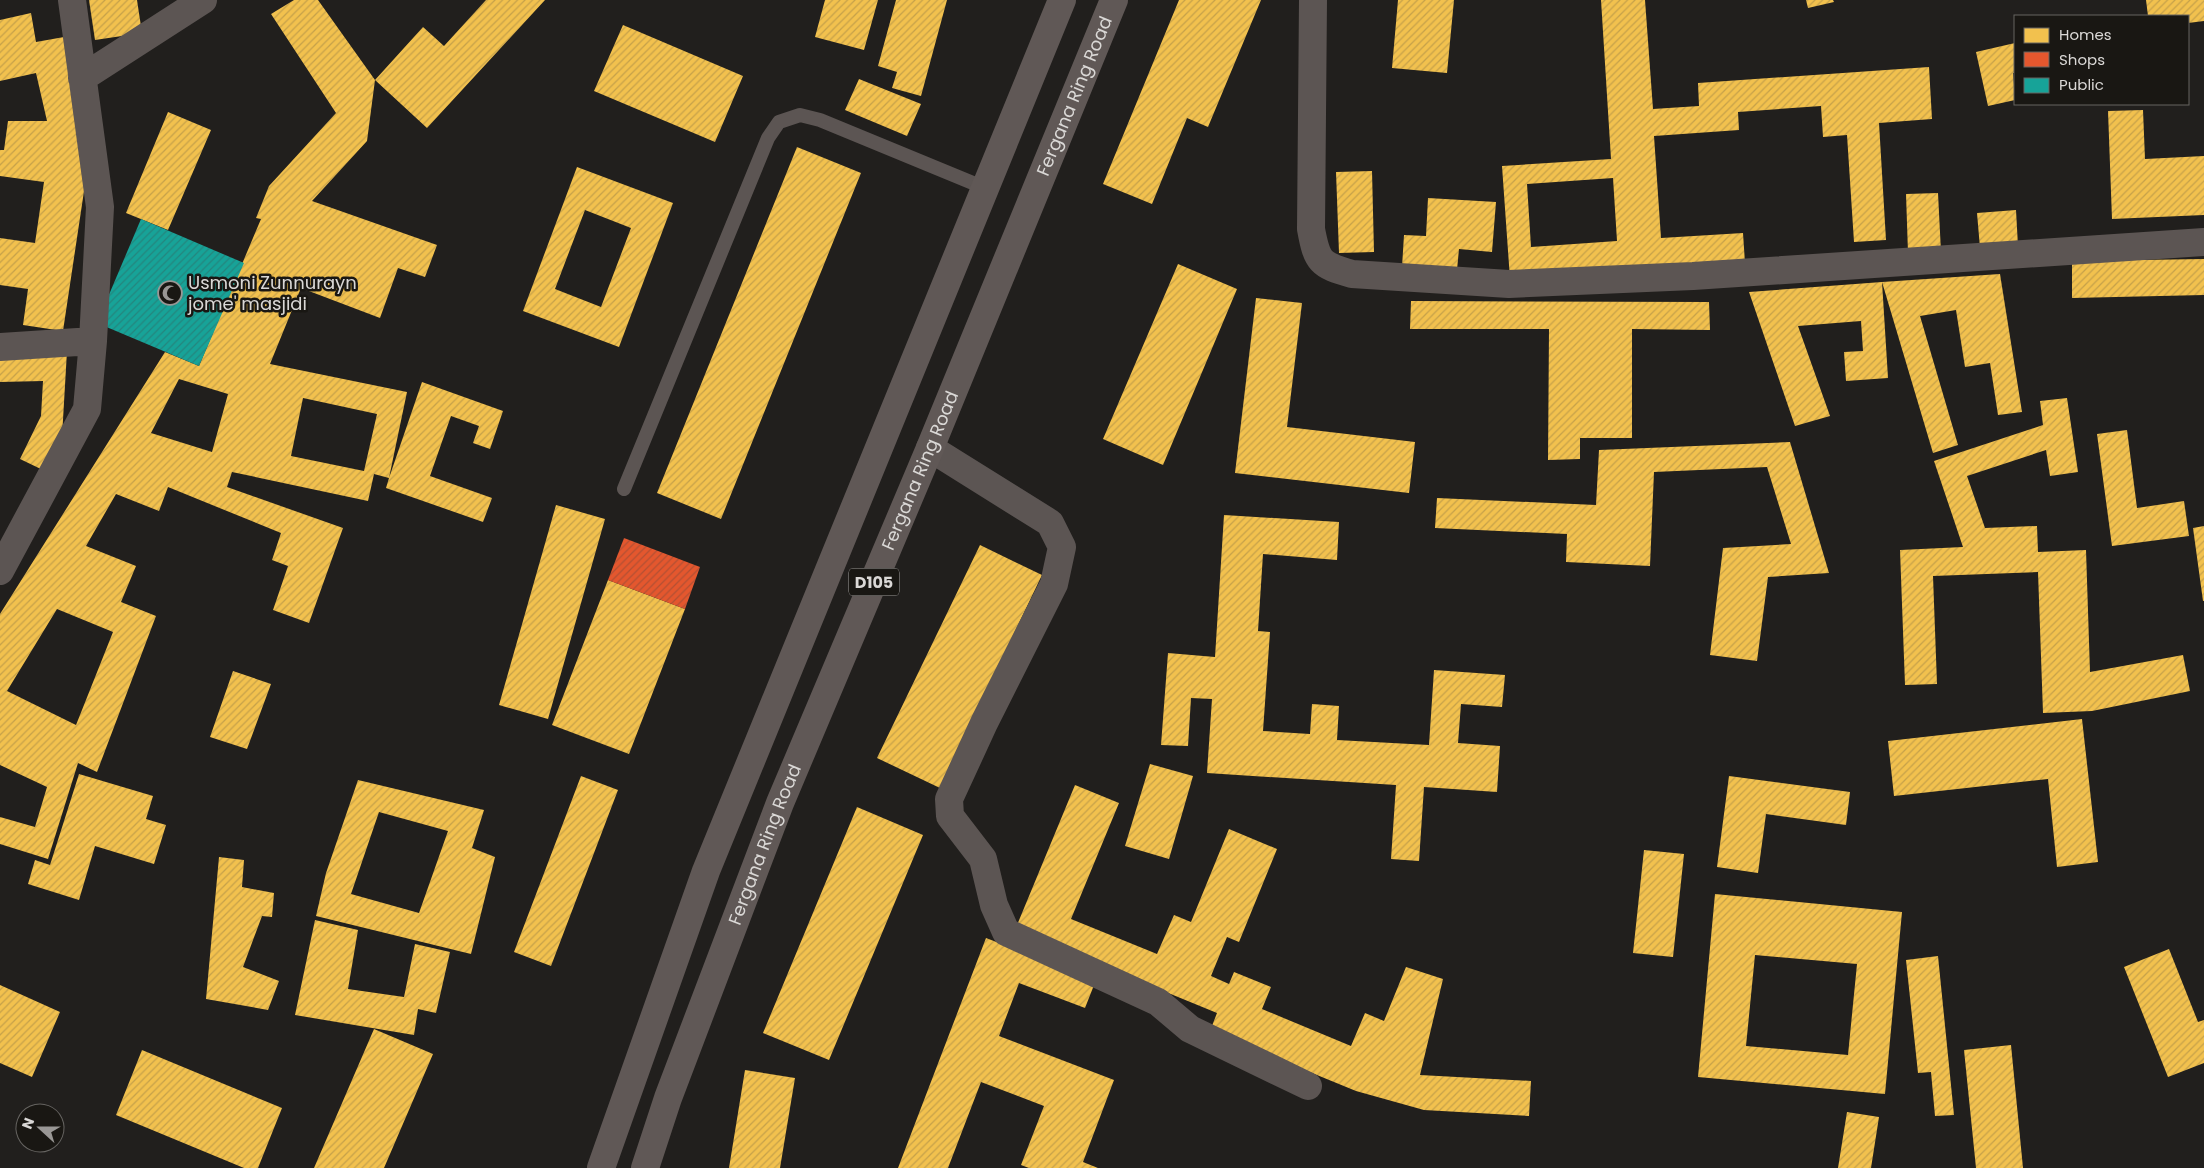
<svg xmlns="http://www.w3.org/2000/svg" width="2204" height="1168" viewBox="0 0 2204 1168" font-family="Poppins,sans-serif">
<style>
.homes{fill:url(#homes-hatch);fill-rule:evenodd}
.shops{fill:url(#shops-hatch)}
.public{fill:url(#public-hatch)}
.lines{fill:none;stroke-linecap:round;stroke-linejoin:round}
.service{stroke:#5c5553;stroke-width:14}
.minor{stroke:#5c5553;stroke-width:28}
.trunk{stroke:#605856;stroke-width:28}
.labels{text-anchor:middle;stroke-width:5;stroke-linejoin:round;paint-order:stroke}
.shield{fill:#191713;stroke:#a09e9c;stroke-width:1}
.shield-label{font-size:16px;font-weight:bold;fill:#dad8d6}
.street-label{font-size:18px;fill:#dad8d6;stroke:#191713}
.poi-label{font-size:18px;fill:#dad8d6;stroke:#191713;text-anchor:start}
</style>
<defs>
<pattern id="homes-hatch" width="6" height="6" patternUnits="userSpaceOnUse" patternTransform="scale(1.25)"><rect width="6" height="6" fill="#f2c14e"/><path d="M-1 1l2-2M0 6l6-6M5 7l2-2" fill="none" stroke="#c6a14a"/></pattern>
<pattern id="shops-hatch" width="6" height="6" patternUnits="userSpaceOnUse" patternTransform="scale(1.25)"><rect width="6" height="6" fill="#e4572e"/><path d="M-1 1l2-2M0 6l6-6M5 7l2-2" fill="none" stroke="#b35033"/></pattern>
<pattern id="public-hatch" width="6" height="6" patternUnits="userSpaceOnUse" patternTransform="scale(1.25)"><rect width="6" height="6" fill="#17a398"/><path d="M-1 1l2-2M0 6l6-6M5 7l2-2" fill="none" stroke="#24867e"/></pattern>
</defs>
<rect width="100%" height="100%" fill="#211f1d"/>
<path class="homes" d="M 89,0 L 137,0 L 142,33 L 95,40 Z
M 294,0 L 318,0 L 375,80 L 423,27 L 444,46 L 486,0 L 545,0 L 427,128 L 375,80 L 367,141 L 312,201 L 437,245 L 425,277 L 398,268 L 380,318 L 301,288 L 270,364 L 407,392 L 389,478 L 422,382 L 503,411 L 490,449 L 473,443 L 479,426 L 451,416 L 430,476 L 492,498 L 483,522 L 386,488 L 389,478 L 374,474 L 368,501 L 232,472 L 227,487 L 343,528 L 309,623 L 273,610 L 288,566 L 272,560 L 281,533 L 168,487 L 159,511 L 116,494 L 86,546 L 136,566 L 121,602 L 156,616 L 97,772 L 78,763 L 48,859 L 0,844 L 0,817 L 35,827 L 47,787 L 0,765 L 0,614 L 165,352 L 199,366 L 261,219 L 256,218 L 269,186 L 336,113 L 271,14 ZM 179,379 L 228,394 L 212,452 L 151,433 ZM 303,398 L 377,414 L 364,471 L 291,456 ZM 57,609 L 113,632 L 76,725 L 7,691 Z
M 825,0 L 878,0 L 864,50 L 815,37 Z
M 896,0 L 947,0 L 921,96 L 892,88 L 897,72 L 878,66 Z
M 1179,0 L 1261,0 L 1208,127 L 1187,118 L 1152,204 L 1103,184 Z
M 1398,0 L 1454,0 L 1447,73 L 1392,68 Z
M 1601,0 L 1645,0 L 1653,109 L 1699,106 L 1698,83 L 1929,67 L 1932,119 L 1879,123 L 1886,240 L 1854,242 L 1847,135 L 1823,137 L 1821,106 L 1738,112 L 1739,130 L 1654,136 L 1661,238 L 1743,233 L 1745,263 L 1510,279 L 1502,166 L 1611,159 ZM 1613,178 L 1617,241 L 1531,247 L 1527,184 Z
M 1806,0 L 1833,0 L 1834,2 L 1808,8 Z
M 2146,0 L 2204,0 L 2204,21 L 2188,23 L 2188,16 L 2148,16 Z
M 31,13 L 36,42 L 64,37 L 89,158 L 63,331 L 23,325 L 28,289 L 0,285 L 0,238 L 35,243 L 44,182 L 0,176 L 0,150 L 4,150 L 8,121 L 47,121 L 36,73 L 0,81 L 0,20 Z
M 623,25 L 743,76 L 715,142 L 594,91 Z
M 2015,43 L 2015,73 L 2013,73 L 2015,100 L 1988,106 L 1976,52 Z
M 859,79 L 921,104 L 907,136 L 845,110 Z
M 2143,110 L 2145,159 L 2204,156 L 2204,215 L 2112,219 L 2108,111 Z
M 168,112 L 211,130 L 168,230 L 126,213 Z
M 797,147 L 861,173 L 721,519 L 657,493 Z
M 577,167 L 673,203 L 619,347 L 523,311 ZM 585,210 L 631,228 L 601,307 L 555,289 Z
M 1372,171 L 1374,252 L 1339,253 L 1336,172 Z
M 1938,193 L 1941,252 L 1908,253 L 1906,194 Z
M 1428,198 L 1496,202 L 1492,252 L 1459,249 L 1457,270 L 1402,267 L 1404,235 L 1426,236 Z
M 2016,210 L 2018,246 L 1980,248 L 1977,213 Z
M 2204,259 L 2204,295 L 2072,298 L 2072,261 Z
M 1178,264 L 1237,289 L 1163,465 L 1103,439 Z
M 2000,274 L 2022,412 L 1998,415 L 1990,363 L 1965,367 L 1956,310 L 1920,316 L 1958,445 L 1933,453 L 1882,282 L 1888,378 L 1846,381 L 1844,352 L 1863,351 L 1861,321 L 1798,326 L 1830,416 L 1795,426 L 1749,292 L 1882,282 Z
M 1256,298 L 1302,303 L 1287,427 L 1415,442 L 1409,493 L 1235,473 Z
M 1411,301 L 1709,302 L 1710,330 L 1632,329 L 1632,438 L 1580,438 L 1580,459 L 1548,460 L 1549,329 L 1410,329 Z
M 67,351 L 62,437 L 45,471 L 20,459 L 41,416 L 43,381 L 0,382 L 0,352 Z
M 2067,398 L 2078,472 L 2050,476 L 2046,450 L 1967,476 L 1985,528 L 2037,526 L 2038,552 L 2086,550 L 2090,672 L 2183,655 L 2190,691 L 2092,711 L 2043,713 L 2038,572 L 1933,576 L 1937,684 L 1905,685 L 1900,550 L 1963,547 L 1934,461 L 2043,425 L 2040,401 Z
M 2127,430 L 2137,508 L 2184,501 L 2189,536 L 2112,546 L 2097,434 Z
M 1790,442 L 1829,573 L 1768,577 L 1757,661 L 1710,655 L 1723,548 L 1791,544 L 1767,467 L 1654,472 L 1650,566 L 1566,562 L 1567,534 L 1435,528 L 1437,498 L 1596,505 L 1599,450 Z
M 556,505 L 605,519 L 548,719 L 499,705 Z
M 1224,515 L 1339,522 L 1337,560 L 1263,554 L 1258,631 L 1270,632 L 1263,731 L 1310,734 L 1312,704 L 1339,706 L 1337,740 L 1429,745 L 1434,670 L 1505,675 L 1502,707 L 1461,704 L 1458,743 L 1500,746 L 1497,792 L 1424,787 L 1419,861 L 1391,859 L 1396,785 L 1207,773 L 1212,699 L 1191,698 L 1188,746 L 1161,745 L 1168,653 L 1215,657 Z
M 2204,526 L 2204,601 L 2203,601 L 2193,528 Z
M 980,545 L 1042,575 L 940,788 L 877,758 Z
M 608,580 L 685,609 L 629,754 L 552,725 Z
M 233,671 L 271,684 L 247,749 L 210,737 Z
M 2082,719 L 2098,862 L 2057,867 L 2048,779 L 1894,796 L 1888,741 Z
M 1150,764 L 1193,776 L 1169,859 L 1125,846 Z
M 79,774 L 153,796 L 146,819 L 166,825 L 154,864 L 95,846 L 79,900 L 28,884 L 35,860 L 50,865 Z
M 581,776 L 618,790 L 551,966 L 514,952 Z
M 1729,776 L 1850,792 L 1846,825 L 1766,814 L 1758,873 L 1717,867 Z
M 358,780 L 484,810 L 472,848 L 495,857 L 471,954 L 316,916 L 326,873 ZM 379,812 L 448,831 L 419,913 L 351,894 Z
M 1075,785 L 1119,803 L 1071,919 L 1157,954 L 1174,915 L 1191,922 L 1229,829 L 1277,849 L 1239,942 L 1227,937 L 1211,976 L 1229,984 L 1234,972 L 1271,987 L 1262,1009 L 1351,1046 L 1365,1013 L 1384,1021 L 1406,967 L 1443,979 L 1420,1075 L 1531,1081 L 1529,1116 L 1424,1110 L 1356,1091 L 1210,1031 L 1217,1013 L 1015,930 Z
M 857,807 L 923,835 L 829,1060 L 763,1033 Z
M 1644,850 L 1684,854 L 1673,957 L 1633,953 Z
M 219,857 L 244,860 L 242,887 L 274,893 L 272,917 L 262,916 L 243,967 L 279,981 L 268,1010 L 206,999 Z
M 1715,894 L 1902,912 L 1885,1094 L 1698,1077 ZM 1755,955 L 1857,964 L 1848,1055 L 1746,1046 Z
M 315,920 L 358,930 L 348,989 L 404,997 L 415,944 L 450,952 L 436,1013 L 418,1009 L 414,1035 L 295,1015 Z
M 986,938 L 1096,980 L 1085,1008 L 1019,983 L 999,1036 L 1114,1080 L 1083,1162 L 1098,1168 L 1029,1168 L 1021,1165 L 1044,1106 L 981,1082 L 948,1168 L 898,1168 Z
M 2169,949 L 2198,1022 L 2204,1020 L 2204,1063 L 2168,1077 L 2124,967 Z
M 1938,956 L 1954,1115 L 1935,1116 L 1931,1072 L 1918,1073 L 1906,960 Z
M 0,985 L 60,1012 L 32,1077 L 0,1063 Z
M 374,1029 L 433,1054 L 384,1168 L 314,1168 Z
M 2011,1045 L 2023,1168 L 1976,1168 L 1964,1050 Z
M 142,1050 L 282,1108 L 258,1168 L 244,1168 L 116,1115 Z
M 745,1070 L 795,1078 L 780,1168 L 729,1168 Z
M 1847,1112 L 1879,1117 L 1871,1168 L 1838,1168 Z"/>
<path class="shops" d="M 624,538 L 700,567 L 685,609 L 608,580 Z"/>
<path class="public" d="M 141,219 L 244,263 L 199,366 L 97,323 Z"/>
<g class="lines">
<path class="service" d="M 624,489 L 768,138 L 779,122 L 800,115 L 820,120 L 985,188"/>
<path class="minor" d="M 1313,0 L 1311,229 C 1317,262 1320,265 1352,274 L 1509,284 L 1693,276 L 2204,242
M 82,78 L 203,0
M 0,347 L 93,341
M 930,448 L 1050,523 L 1062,547 L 1054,584 L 984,723 L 949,799 L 950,816 L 983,859 L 994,905 L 1006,932 L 1158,1002 L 1190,1029 L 1308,1086
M 0,571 L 87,409 L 93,341 L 100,207 L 72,0"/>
<g class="trunk">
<path d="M 601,1168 L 706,871 L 1062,0"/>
<path id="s1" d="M 645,1168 L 668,1098 L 780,803 L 930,448 L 1114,0"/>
</g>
</g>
<defs>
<g id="mosque-ring" transform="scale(1.25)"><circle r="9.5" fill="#191713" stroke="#999795" stroke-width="1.5"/><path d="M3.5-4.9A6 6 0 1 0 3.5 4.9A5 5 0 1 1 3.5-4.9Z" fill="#999795"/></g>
</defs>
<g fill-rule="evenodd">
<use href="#mosque-ring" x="170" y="293"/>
</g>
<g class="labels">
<rect class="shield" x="849" y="568.5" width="50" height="27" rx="4"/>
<g class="shield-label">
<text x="874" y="588">D105</text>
</g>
<g class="street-label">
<text dy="6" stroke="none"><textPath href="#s1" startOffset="1155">Fergana Ring Road</textPath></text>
<text dy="6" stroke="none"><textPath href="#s1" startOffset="750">Fergana Ring Road</textPath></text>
<text dy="6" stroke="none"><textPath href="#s1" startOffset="345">Fergana Ring Road</textPath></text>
</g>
<g class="poi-label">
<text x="188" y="289">Usmoni Zunnurayn<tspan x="188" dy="21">jome' masjidi</tspan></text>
</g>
</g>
<rect x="2014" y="15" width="175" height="90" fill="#191713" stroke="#666461"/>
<rect x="2024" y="28" width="25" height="15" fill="#f2c14e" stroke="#666461"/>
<text x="2059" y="40" font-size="15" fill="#dad8d6">Homes</text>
<rect x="2024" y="52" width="25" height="15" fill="#e4572e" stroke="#666461"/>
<text x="2059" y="65" font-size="15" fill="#dad8d6">Shops</text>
<rect x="2024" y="78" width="25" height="15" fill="#17a398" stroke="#666461"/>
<text x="2059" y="90" font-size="15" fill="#dad8d6">Public</text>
<g transform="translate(40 1128) rotate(291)"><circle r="24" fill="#191713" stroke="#666461"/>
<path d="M0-4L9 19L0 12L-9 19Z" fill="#999795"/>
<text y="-8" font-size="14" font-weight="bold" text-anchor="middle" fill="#dad8d6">N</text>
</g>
</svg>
